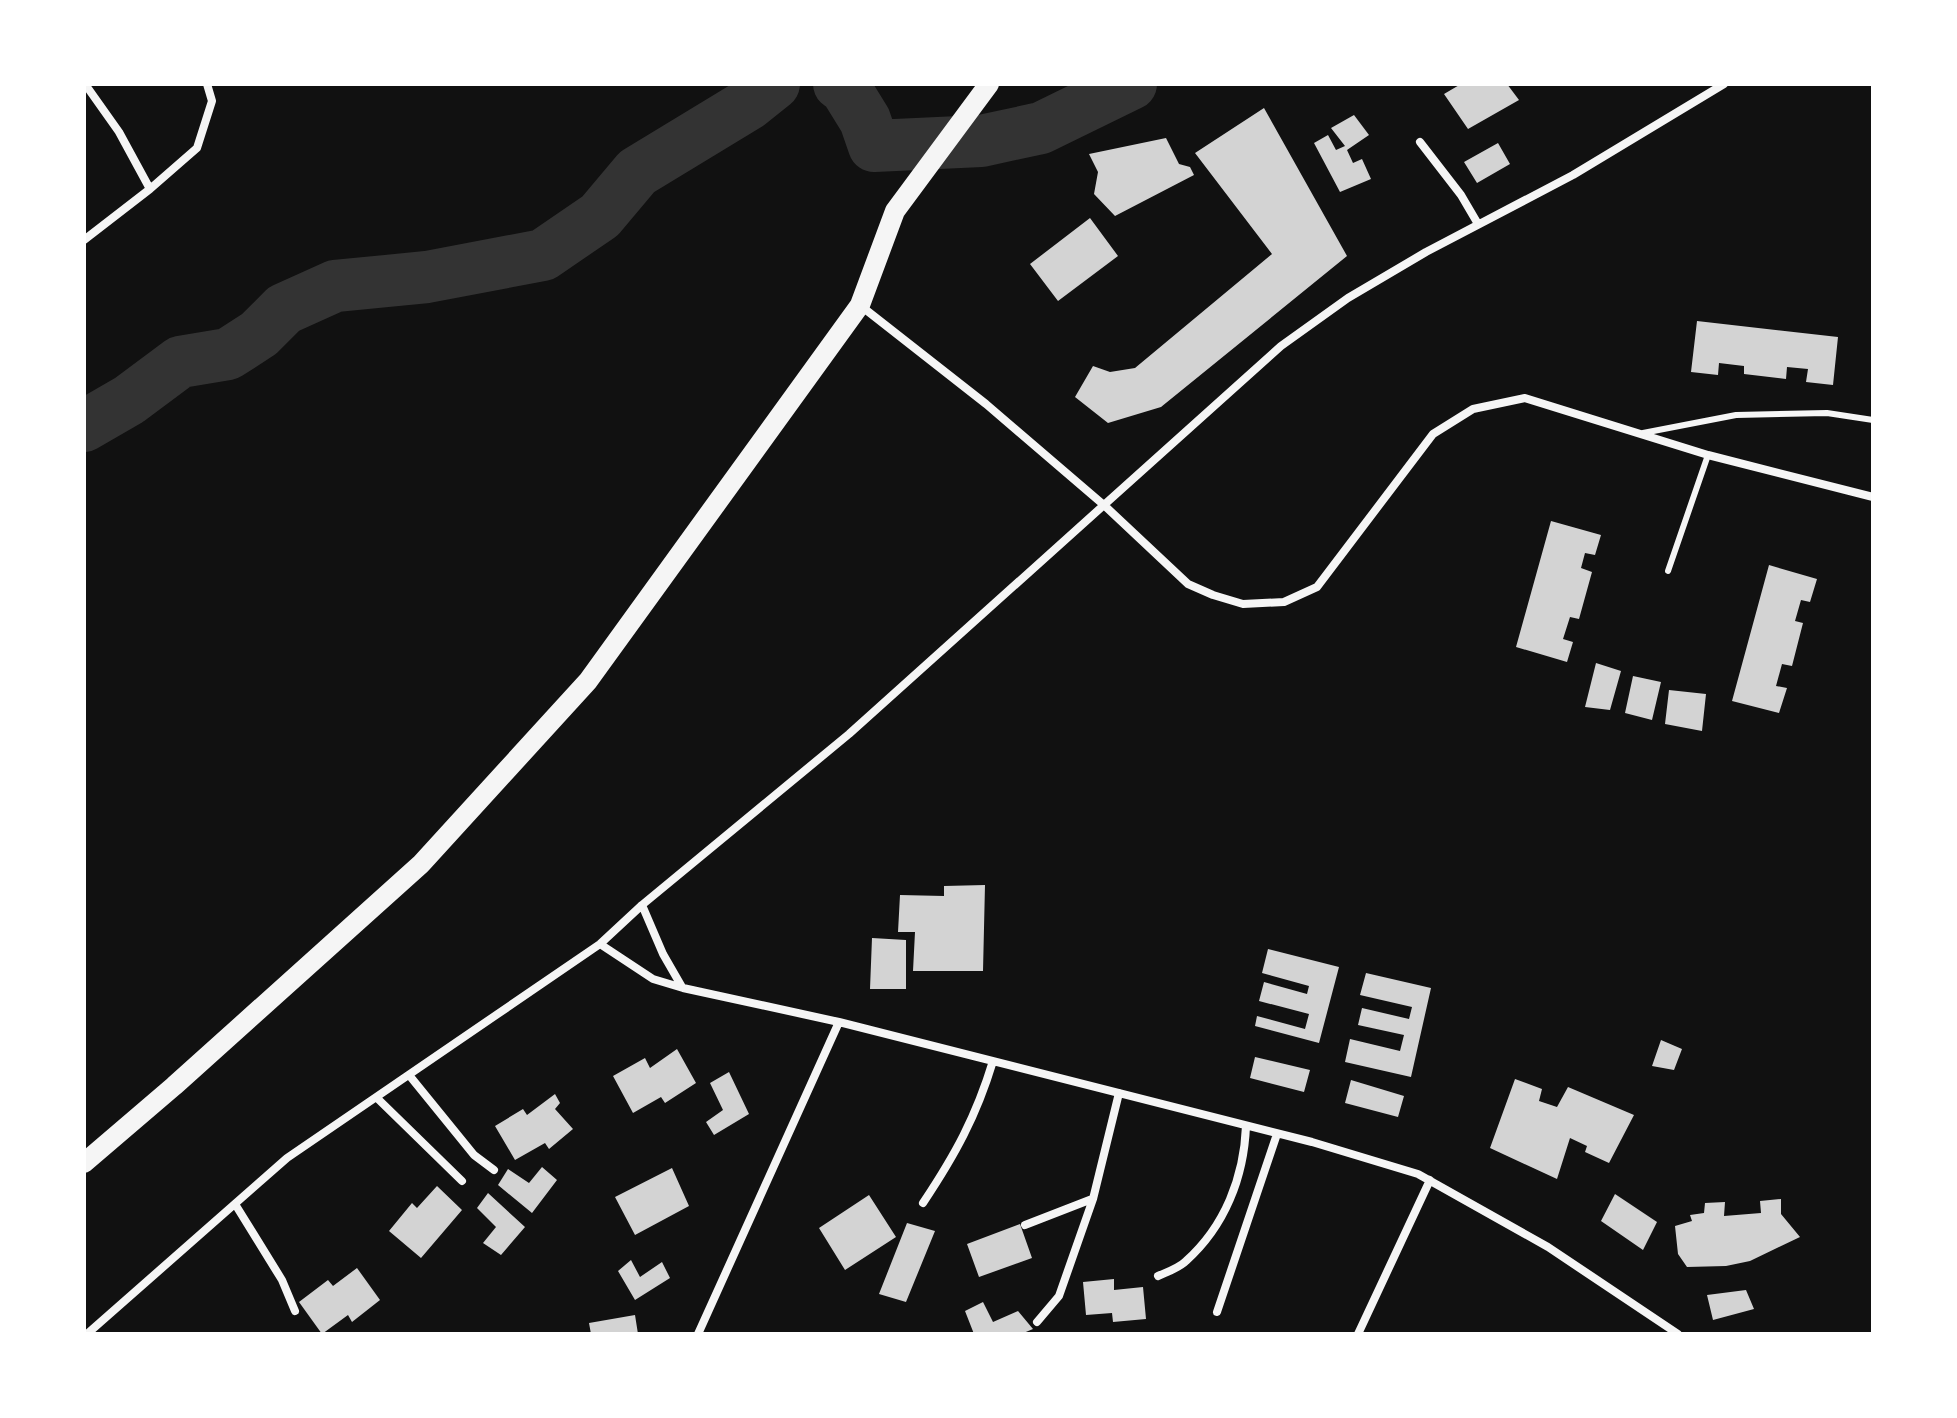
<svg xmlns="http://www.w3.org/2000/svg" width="1957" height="1418" viewBox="0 0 1957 1418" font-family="Ubuntu,sans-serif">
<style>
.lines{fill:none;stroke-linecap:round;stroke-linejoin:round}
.river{stroke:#333;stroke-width:52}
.building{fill:#d3d3d3}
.service{stroke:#f5f5f5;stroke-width:6}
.minor{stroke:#f5f5f5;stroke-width:8}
.primary{stroke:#f5f5f5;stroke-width:20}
</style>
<rect width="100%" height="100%" fill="#111"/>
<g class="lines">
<path class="river" d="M 839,84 L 844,86 L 865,120 L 874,146 L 981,141 L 1041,128 L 1131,84
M 84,426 L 129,400 L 180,362 L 228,354 L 259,334 L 284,309 L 335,286 L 427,277 L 543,255 L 600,216 L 637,172 L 749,104 L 774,84"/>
</g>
<path class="building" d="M 1461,84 L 1507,84 L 1519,100 L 1468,129 L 1444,94 Z
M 1264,108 L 1347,256 L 1161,407 L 1108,423 L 1075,397 L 1093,366 L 1110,372 L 1135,368 L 1272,254 L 1195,153 Z
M 1354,115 L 1369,135 L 1347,150 L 1353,163 L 1362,159 L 1371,179 L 1340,192 L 1314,143 L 1328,135 L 1336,150 L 1345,146 L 1331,128 Z
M 1166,138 L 1179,164 L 1190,167 L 1194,175 L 1115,216 L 1094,194 L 1098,172 L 1089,154 Z
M 1498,143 L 1510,164 L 1477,183 L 1464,162 Z
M 1090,218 L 1118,256 L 1058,301 L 1030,264 Z
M 1697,321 L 1838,337 L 1833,385 L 1806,382 L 1808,369 L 1787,367 L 1786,379 L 1744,374 L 1744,366 L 1719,363 L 1718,375 L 1691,372 Z
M 1551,521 L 1601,535 L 1595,555 L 1585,553 L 1581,568 L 1592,572 L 1579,619 L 1570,617 L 1563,639 L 1573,642 L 1567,662 L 1516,647 Z
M 1769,565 L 1817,579 L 1810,602 L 1801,600 L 1795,621 L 1803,623 L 1792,666 L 1782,664 L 1776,686 L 1787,688 L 1779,713 L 1732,701 Z
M 1596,663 L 1621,671 L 1610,710 L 1585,707 Z
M 1633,676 L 1661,682 L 1652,720 L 1625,713 Z
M 1669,690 L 1706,694 L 1702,731 L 1665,724 Z
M 985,885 L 983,971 L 913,971 L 915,932 L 898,932 L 900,895 L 944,896 L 944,886 Z
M 872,938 L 906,940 L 906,989 L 870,989 Z
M 1268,949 L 1339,967 L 1319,1043 L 1255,1026 L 1257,1016 L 1305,1029 L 1309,1014 L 1259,1001 L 1264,982 L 1307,994 L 1309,986 L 1262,973 Z
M 1366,973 L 1431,988 L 1411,1077 L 1345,1062 L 1350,1039 L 1400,1051 L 1404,1035 L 1358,1025 L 1362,1008 L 1409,1019 L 1412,1007 L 1360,995 Z
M 1661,1040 L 1682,1049 L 1674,1070 L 1652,1066 Z
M 677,1049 L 696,1083 L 665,1103 L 661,1097 L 633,1113 L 613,1076 L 645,1058 L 650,1068 Z
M 1255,1057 L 1310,1070 L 1304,1092 L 1250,1078 Z
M 729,1072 L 749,1114 L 714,1135 L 706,1122 L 723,1110 L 710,1083 Z
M 1515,1079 L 1542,1089 L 1539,1101 L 1557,1107 L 1568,1087 L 1634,1115 L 1609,1163 L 1585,1152 L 1587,1146 L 1570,1138 L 1557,1179 L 1490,1148 Z
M 1351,1080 L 1404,1096 L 1398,1117 L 1345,1103 Z
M 555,1094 L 560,1103 L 555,1109 L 573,1129 L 549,1149 L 545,1143 L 515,1160 L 495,1126 L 523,1109 L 527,1115 Z
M 542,1167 L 557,1180 L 532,1213 L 498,1185 L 508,1169 L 529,1183 Z
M 672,1168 L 689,1206 L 635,1235 L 615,1197 Z
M 437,1186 L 462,1210 L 421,1258 L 389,1231 L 412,1203 L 417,1208 Z
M 488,1193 L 525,1227 L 501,1255 L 483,1243 L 496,1227 L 477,1208 Z
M 1615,1194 L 1657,1222 L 1643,1250 L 1601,1221 Z
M 869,1195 L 896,1237 L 845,1270 L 819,1228 Z
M 1781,1199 L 1781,1214 L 1800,1237 L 1750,1261 L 1726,1266 L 1687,1267 L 1678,1254 L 1675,1226 L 1692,1221 L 1690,1215 L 1704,1213 L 1705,1203 L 1725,1202 L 1724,1216 L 1761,1213 L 1760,1201 Z
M 907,1223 L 935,1231 L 906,1302 L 879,1294 Z
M 1020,1224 L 1032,1258 L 979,1277 L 967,1244 Z
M 631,1260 L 640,1277 L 662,1262 L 670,1278 L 635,1300 L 618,1271 Z
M 357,1268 L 380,1300 L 352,1322 L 348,1315 L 322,1334 L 299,1302 L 328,1280 L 333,1286 Z
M 1114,1279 L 1114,1290 L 1143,1287 L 1146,1319 L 1113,1322 L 1112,1313 L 1086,1315 L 1083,1282 Z
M 1746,1290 L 1754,1309 L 1713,1320 L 1707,1295 Z
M 983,1302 L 993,1322 L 1018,1311 L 1033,1329 L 1021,1334 L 974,1334 L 965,1311 Z
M 635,1315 L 638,1334 L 591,1334 L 589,1323 Z"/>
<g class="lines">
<path class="service" d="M 1643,433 L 1736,415 L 1827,413 L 1873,420
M 1668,571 L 1708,455"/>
<path class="minor" d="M 85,84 L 119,132 L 150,189
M 1420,142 L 1461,195 L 1478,224
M 84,240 L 150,189 L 197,148 L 212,101 L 207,84
M 861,306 L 986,404 L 1105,506 L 1188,584 L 1213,595 L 1243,604 L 1284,602 L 1317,587 L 1433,434 L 1473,409 L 1525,398 L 1708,455 L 1873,497
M 642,905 L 663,954 L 682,987
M 600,944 L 653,979 L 683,988 L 839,1022 L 1312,1142 L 1418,1174 L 1548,1247 L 1678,1334
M 409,1075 L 474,1155 L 494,1170
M 377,1098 L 462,1181
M 923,1203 C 955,1155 976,1117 993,1061
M 235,1204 L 282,1280 L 295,1311
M 1025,1225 L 1092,1199
M 1158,1276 C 1167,1272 1179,1268 1186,1261 C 1225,1226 1244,1177 1246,1126
M 1217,1312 L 1277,1134
M 1037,1322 L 1059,1296 L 1093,1199 L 1119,1093
M 87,1334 L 287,1158 L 600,944 L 642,905 L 849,734 L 1281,346 L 1348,298 L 1426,252 L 1573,175 L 1724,84
M 698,1334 L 839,1022
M 1358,1334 L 1430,1180"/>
<path class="primary" d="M 84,1163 L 174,1086 L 421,864 L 588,681 L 860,305 L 895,211 L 989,84"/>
</g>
<rect width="1957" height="1418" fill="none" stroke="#ffffff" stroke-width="172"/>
</svg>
